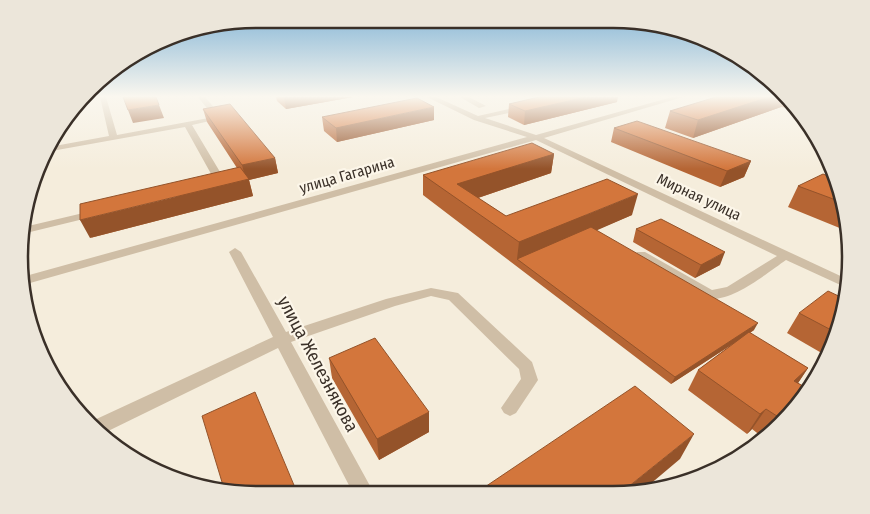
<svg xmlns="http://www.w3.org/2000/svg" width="870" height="514" viewBox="0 0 870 514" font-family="'Fira Sans Condensed',sans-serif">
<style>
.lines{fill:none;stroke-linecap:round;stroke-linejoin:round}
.minor{fill:#cfbea6;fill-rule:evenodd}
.wall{fill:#b56534}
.shaded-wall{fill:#94532a}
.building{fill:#d3763c;stroke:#94532a}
.labels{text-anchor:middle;stroke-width:4.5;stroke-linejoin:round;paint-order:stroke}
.street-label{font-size:15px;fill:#3a3028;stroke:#fcf6e9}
.near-street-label{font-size:18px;fill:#3a3028;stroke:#fcf6e9}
.rim{fill:none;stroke:#3a3028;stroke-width:2.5}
</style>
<rect width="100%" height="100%" fill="#f5eddc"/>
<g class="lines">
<path class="minor" d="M 100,97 L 106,97 L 117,135 L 214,117 L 198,97 L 205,97 L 223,118 L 192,125 L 226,182 L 218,186 L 212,186 L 212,182 L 215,181 L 185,127 L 46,152 L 49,147 L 109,136 Z
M 427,97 L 436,97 L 478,116 L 527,105 L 527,109 L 485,118 L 536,135 L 672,97 L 683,97 L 544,138 L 847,279 L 847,288 L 786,260 C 767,273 729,305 705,298 L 635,255 L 637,252 L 645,252 L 712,290 L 727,287 L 777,256 L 536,140 L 23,285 L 22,277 L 527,137 L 474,120 Z
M 460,97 L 469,97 L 486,106 L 479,108 Z
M 797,113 L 799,113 L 804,118 L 797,117 Z
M 96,210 L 100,211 L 101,213 L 100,215 L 22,234 L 24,227 Z
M 235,248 L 241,252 L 286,332 L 386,299 L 431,288 L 458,293 L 532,362 L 538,380 L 516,413 L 510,416 L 504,413 L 501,408 L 521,379 L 519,369 L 449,300 L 431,296 L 395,306 L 291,342 L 375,495 L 354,495 L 278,348 L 102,434 L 90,422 L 273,337 L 229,252 Z"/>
</g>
<path class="wall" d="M 276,97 L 284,97 L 285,99 L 284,97 L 353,97 L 286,109 L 277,101 Z
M 784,97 L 795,109 L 781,107 L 693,138 L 665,128 L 670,111 Z
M 617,102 L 524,125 L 508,117 L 509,104 Z
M 203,109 L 275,158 L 278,173 L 249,180 L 253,196 L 90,238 L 237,168 L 207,122 Z
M 322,117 L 434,120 L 337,142 L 324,131 Z
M 614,128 L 751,161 L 744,177 L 720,187 L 611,142 Z
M 554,154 L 551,173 L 478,198 L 506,216 L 632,215 L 596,230 L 754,330 L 750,333 L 808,368 L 798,383 L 810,390 L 761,436 L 752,429 L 747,434 L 688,390 L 698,370 L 733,344 L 671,384 L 423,195 L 423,175 Z
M 833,178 L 847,211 L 847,231 L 788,207 L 798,186 Z
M 636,229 L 720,265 L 695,278 L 633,242 Z
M 847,304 L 825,355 L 787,333 L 799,313 Z
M 329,358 L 429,412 L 429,432 L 379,460 L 332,378 Z"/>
<path class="shaded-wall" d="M 284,97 L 353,97 L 286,109 Z
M 586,97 L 618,97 L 617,102 L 524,125 L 525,111 Z
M 769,97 L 784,97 L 785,98 L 781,107 L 693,138 L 698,120 Z
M 159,105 L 164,118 L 133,123 L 128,110 Z
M 434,107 L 434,120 L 337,142 L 336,128 Z
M 554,154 L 551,173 L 463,203 L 457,184 Z
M 275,158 L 278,173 L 249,180 L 253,196 L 90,238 L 80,220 L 246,180 L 242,165 Z
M 751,161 L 744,177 L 720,187 L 727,171 Z
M 638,194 L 632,215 L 522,263 L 517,259 L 519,242 Z
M 23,228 L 28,236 L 27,253 L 19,256 Z
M 725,252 L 720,265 L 695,278 L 701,265 Z
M 758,323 L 754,330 L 671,384 L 675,377 Z
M 808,368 L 794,389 L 794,381 Z
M 766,409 L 752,429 L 747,434 L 760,414 Z
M 429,412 L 429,432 L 379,460 L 377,439 Z
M 694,434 L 680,459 L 642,491 L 629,495 L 618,495 Z
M 296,490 L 298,495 L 287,495 Z"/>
<path class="building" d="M 123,97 L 156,97 L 159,105 L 128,110 Z
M 539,97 L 586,97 L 525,111 L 509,104 Z
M 716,97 L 769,97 L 698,120 L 670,111 Z
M 417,98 L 434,107 L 336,128 L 322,117 Z
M 230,104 L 275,158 L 242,165 L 203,109 Z
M 637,121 L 751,161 L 727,171 L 614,128 Z
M 532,143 L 554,154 L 457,184 L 506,216 L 607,179 L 638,194 L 519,242 L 423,175 Z
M 240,167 L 249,179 L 80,220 L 80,204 Z
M 823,174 L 833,178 L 844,203 L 798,186 Z
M 661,219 L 725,252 L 701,265 L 636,229 Z
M 591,227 L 758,323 L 675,377 L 517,259 Z
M 828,291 L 847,300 L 847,304 L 835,332 L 799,313 Z
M 749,332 L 808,368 L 794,381 L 810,390 L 780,418 L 766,409 L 760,414 L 698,370 Z
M 375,338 L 429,412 L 377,439 L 329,358 Z
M 635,386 L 694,434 L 618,495 L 473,495 Z
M 255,392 L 296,490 L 287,495 L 241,495 L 225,492 L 202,416 Z"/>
<linearGradient id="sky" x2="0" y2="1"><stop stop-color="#7bb0d4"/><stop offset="0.57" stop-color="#faf7ef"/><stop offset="1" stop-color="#faf7ef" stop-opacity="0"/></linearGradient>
<rect width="870" height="169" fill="url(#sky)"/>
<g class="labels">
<g class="street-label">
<text transform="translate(347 175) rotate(-16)" y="5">улица Гагарина</text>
<text transform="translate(699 197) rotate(25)" y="5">Мирная улица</text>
</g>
<g class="near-street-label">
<text transform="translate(318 364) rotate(62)" y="6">улица Железнякова</text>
</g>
</g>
<path d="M0 0H870V514H0ZM257 28H613A229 229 0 0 1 842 257V257A229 229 0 0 1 613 486H257A229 229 0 0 1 28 257V257A229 229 0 0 1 257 28Z" fill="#ece6da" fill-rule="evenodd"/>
<path class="rim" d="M257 28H613A229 229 0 0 1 842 257V257A229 229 0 0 1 613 486H257A229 229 0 0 1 28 257V257A229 229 0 0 1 257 28Z"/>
</svg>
